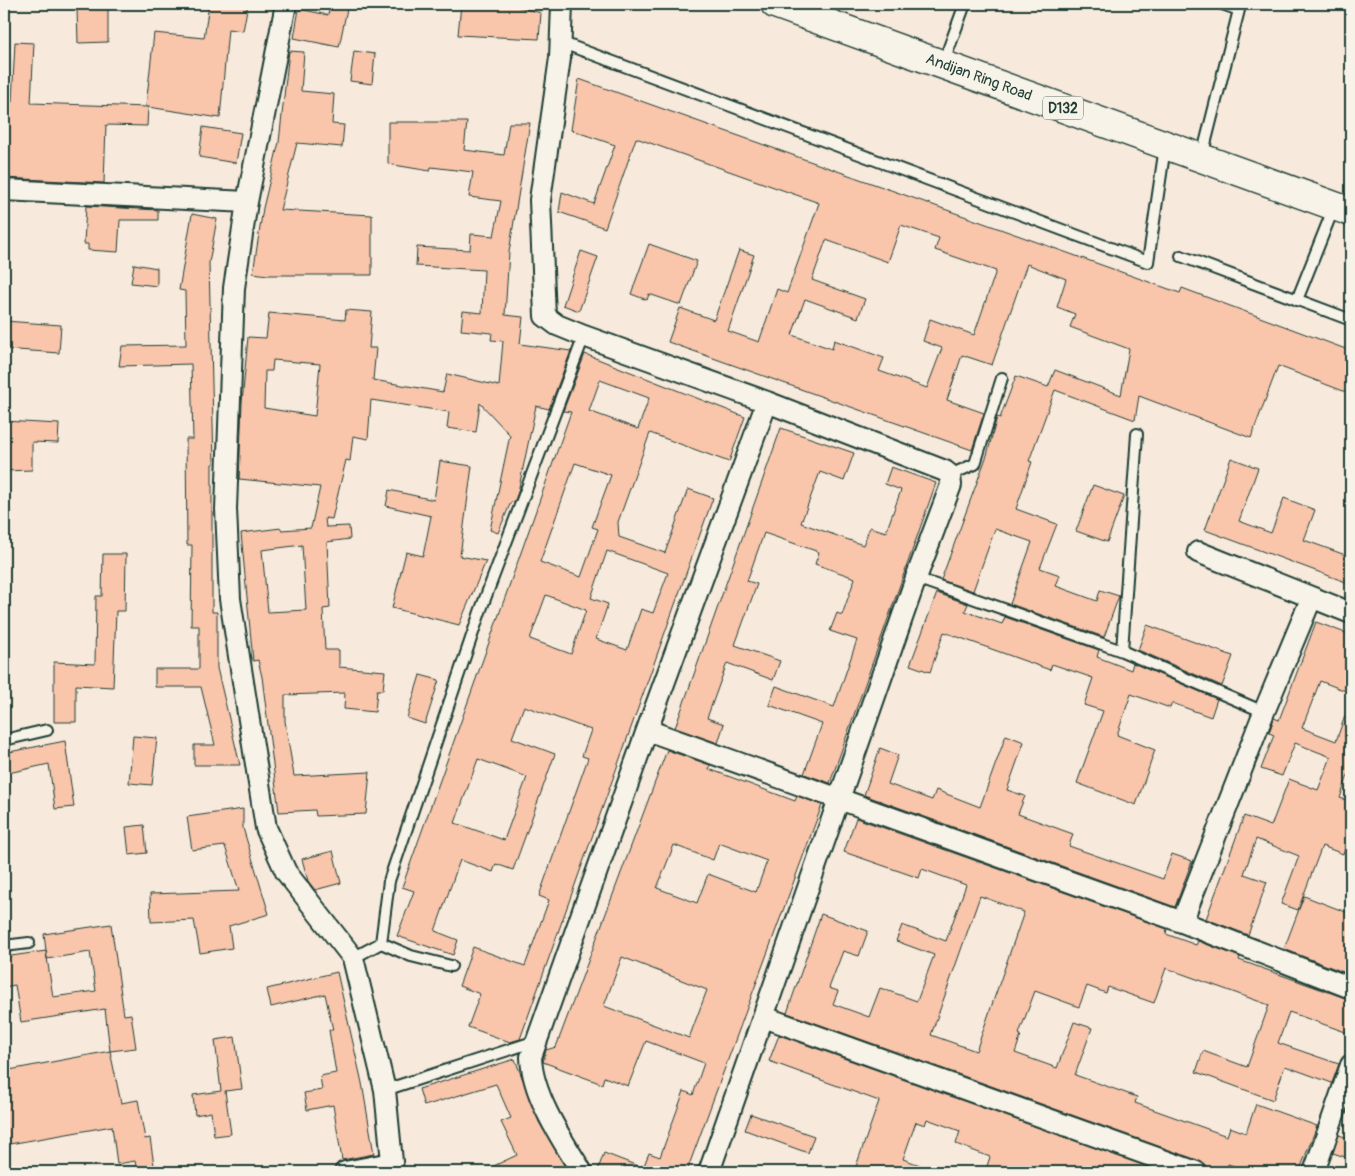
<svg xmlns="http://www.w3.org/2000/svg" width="1355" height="1176" viewBox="0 0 1355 1176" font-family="Pangolin,sans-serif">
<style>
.building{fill:#f9c5ab;stroke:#1f3d34;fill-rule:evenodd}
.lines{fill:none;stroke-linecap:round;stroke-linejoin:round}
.service-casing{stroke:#1f3d34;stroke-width:14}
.minor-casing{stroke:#1f3d34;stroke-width:24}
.trunk-casing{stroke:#1f3d34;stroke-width:31}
.service{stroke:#f7f3e8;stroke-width:10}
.minor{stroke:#f7f3e8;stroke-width:20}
.trunk{stroke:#f7f3e8;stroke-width:28}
.labels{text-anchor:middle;stroke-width:4;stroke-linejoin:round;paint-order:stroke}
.shield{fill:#f7f3e8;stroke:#60746a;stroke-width:1}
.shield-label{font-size:14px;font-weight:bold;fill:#1f3d34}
.street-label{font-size:15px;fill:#1f3d34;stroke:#f7f3e8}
</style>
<rect width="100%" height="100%" fill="#f7eadc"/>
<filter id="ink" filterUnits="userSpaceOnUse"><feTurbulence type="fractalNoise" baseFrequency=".02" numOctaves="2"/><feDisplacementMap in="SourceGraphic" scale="10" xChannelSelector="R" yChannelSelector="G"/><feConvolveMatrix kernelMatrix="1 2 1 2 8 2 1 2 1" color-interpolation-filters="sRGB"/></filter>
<g filter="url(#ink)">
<path class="building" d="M 209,4 L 248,4 L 243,31 L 228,29 L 220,118 L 148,107 L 147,126 L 106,125 L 104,183 L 4,178 L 4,102 L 12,102 L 15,42 L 34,43 L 31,103 L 148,107 L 146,106 L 154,33 L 204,38 Z
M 330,4 L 348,4 L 339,47 L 294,38 L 299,9 L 328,15 Z
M 461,4 L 508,4 L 541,13 L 539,39 L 458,35 Z
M 108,8 L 108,42 L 78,43 L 77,9 Z
M 289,51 L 304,52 L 301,91 L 334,94 L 332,124 L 344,125 L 342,147 L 297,143 L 280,210 L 372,215 L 372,275 L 268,275 L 253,273 L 263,208 L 279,142 Z
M 354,51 L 375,54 L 372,84 L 350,81 Z
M 579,79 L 1180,293 L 1182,288 L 1351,351 L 1351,394 L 1278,366 L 1251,438 L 1139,396 L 1135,420 L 1055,390 L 1029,461 L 1032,462 L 1016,509 L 1057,524 L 1040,568 L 1060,575 L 1056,586 L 1097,601 L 1100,590 L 1119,596 L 1104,637 L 1010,604 L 1032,542 L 995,529 L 973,591 L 941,580 L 987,455 L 997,417 L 1000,418 L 1016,376 L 1048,387 L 1055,370 L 1121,395 L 1129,349 L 1070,327 L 1075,314 L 1057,307 L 1066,279 L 1027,264 L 992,365 L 962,355 L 947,400 L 984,413 L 972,450 L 668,342 L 680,308 L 714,320 L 739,250 L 754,255 L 728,331 L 759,342 L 777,289 L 787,293 L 819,203 L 636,138 L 605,228 L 559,212 L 562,192 L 594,204 L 615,145 L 571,130 ZM 901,225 L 939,238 L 935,250 L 996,271 L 974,335 L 930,319 L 923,341 L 942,348 L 927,388 L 879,371 L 884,358 L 834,340 L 832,349 L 792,335 L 805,299 L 858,318 L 865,299 L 812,280 L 826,240 L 888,262 Z
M 388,122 L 467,122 L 464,150 L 504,155 L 509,123 L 530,123 L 509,252 L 505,315 L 523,317 L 520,344 L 571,351 L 549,409 L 536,406 L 518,492 L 514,503 L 511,502 L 498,533 L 490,530 L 510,435 L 480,403 L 476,432 L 447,428 L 449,412 L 371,400 L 368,439 L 353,436 L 350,461 L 346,460 L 332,519 L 325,518 L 326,527 L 349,526 L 350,539 L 327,542 L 330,608 L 323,609 L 325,650 L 339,650 L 339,667 L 385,671 L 383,690 L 377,690 L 375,712 L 344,709 L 345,693 L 285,695 L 285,721 L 294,776 L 370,772 L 366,814 L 316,816 L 315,810 L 279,812 L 262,677 L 258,660 L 253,661 L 241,533 L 281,528 L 281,530 L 311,528 L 320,487 L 239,479 L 242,403 L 248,337 L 266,338 L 269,313 L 345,320 L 346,310 L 372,312 L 369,348 L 376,348 L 373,380 L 443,392 L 447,374 L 499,386 L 503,341 L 491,340 L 492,333 L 461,330 L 463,311 L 482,313 L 484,270 L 416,266 L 417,247 L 470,250 L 471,234 L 494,236 L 501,201 L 469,197 L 473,172 L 431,167 L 430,171 L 388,164 ZM 273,360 L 320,364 L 315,416 L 264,408 L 265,371 L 272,371 ZM 302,545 L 306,610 L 268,612 L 262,550 Z
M 203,127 L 241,133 L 236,163 L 199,157 Z
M 86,206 L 158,210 L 158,220 L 120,220 L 118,252 L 88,250 L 88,244 L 84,244 Z
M 192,214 L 217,219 L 209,263 L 214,464 L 212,464 L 212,612 L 217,612 L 217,668 L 240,765 L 194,765 L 194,745 L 215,745 L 201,687 L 155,687 L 155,669 L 199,669 L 199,626 L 191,626 L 192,545 L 187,545 L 186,439 L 193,439 L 191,364 L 119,366 L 122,346 L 186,345 L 185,291 L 179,290 Z
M 649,244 L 697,261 L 681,305 L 649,294 L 647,300 L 631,294 Z
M 581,251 L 598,257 L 579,311 L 563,305 Z
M 134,264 L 157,268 L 157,286 L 131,283 Z
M 4,321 L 61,325 L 59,353 L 4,349 Z
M 585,354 L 745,417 L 729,462 L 650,433 L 618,522 L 619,537 L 665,553 L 688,489 L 713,498 L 520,1039 L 510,1042 L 468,1027 L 480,994 L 459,986 L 473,947 L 525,966 L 549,900 L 539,896 L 588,758 L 582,756 L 591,730 L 524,706 L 512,738 L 555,754 L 513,870 L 496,864 L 493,872 L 460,860 L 435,931 L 458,940 L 453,955 L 397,936 L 414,891 L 402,887 L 571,412 L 563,411 ZM 600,380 L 649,398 L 638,429 L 589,411 ZM 575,463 L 611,475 L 592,527 L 598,529 L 581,577 L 540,562 ZM 607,551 L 668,573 L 653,613 L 641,609 L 627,650 L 596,639 L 608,604 L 591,598 ZM 546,595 L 586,610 L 571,654 L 530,639 ZM 478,759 L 527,777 L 504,840 L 455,823 Z
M 4,421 L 59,424 L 58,443 L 32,442 L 32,470 L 4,471 Z
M 781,428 L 854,453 L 844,481 L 820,472 L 801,523 L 863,545 L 870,527 L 886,532 L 901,490 L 885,484 L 891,467 L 936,483 L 830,783 L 804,774 L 822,724 L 769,705 L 776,686 L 834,707 L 857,640 L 830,631 L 837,613 L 842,615 L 855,578 L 815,564 L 819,552 L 764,533 L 747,581 L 757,584 L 735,645 L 780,661 L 773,680 L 727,663 L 707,718 L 724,724 L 718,743 L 675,728 Z
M 1231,458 L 1258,468 L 1239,521 L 1271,533 L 1284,498 L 1315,510 L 1304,540 L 1351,557 L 1351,584 L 1205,530 Z
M 440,461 L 472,466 L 460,556 L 486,561 L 459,625 L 392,608 L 406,552 L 423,556 L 431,516 L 386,506 L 389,490 L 434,500 Z
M 1093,485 L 1124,496 L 1107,542 L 1076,531 Z
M 103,554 L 126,554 L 125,611 L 116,611 L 113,687 L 76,685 L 76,722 L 54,722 L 54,662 L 95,664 L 96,596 L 102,596 Z
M 937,593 L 968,604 L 965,611 L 1002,624 L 1005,617 L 1099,650 L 1097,657 L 1131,670 L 1133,663 L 1217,699 L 1211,717 L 1172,703 L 1170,708 L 1131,694 L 1117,735 L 1155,750 L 1136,805 L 1077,783 L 1103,711 L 1084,705 L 1093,678 L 1052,664 L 1050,670 L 944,632 L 930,672 L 910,665 Z
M 1316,622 L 1351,635 L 1351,693 L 1320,681 L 1302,728 L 1336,741 L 1349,705 L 1351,706 L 1351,767 L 1340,798 L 1351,802 L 1351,833 L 1343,854 L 1322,846 L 1298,910 L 1281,904 L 1299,856 L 1256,839 L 1244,874 L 1267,882 L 1248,935 L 1206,919 L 1244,816 L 1271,826 L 1289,779 L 1318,790 L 1331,757 L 1295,743 L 1282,776 L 1261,769 L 1274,735 L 1269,733 L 1274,718 L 1279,720 Z
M 1147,625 L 1233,656 L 1222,686 L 1138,650 Z
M 420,675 L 439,680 L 425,724 L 407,718 Z
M 1006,735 L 1024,742 L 1007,790 L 1025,796 L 1018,814 L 1073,834 L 1069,846 L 1163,879 L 1172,854 L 1192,861 L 1175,907 L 864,795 L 880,748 L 898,755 L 888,784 L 932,800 L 936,790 L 980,807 Z
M 133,736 L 157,738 L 152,785 L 129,783 Z
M 65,741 L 74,807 L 55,809 L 49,764 L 4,774 L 4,753 Z
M 667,750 L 710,765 L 709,769 L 795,801 L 797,796 L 822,805 L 688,1168 L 695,1172 L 597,1172 L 604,1153 L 643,1168 L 649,1153 L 660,1157 L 684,1091 L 693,1095 L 704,1063 L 646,1041 L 628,1086 L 604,1077 L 602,1084 L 543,1062 L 546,1050 L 556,1047 ZM 719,843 L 767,861 L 756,892 L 708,874 L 697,903 L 657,888 L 674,845 L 713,860 ZM 622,957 L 707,990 L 689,1038 L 604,1006 Z
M 243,809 L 243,828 L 269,914 L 229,926 L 232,948 L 200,953 L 194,920 L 151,922 L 150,894 L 239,891 L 225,846 L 192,850 L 187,817 Z
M 856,818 L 1167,929 L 1166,934 L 1196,945 L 1198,941 L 1240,957 L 1239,960 L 1351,1000 L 1351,1034 L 1289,1012 L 1278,1043 L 1339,1064 L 1332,1083 L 1285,1066 L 1273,1100 L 1196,1072 L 1203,1051 L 1247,1067 L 1269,1005 L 1166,968 L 1154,1003 L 1108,987 L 1106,993 L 1087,986 L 1079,1007 L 1035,991 L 1019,1034 L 1021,1035 L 1015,1053 L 1057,1068 L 1074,1022 L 1092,1028 L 1075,1075 L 1137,1097 L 1135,1103 L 1227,1136 L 1230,1127 L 1246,1133 L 1256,1104 L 1317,1126 L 1299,1172 L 1251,1172 L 1228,1164 L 1227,1172 L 1208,1172 L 1205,1165 L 1200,1161 L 787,1013 L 821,914 L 868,931 L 859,956 L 843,951 L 829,988 L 838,991 L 833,1004 L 869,1017 L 880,988 L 917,1001 L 934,955 L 896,941 L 902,925 L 946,941 L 966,885 L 922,869 L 919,878 L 844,852 ZM 980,896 L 1024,912 L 976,1051 L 931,1035 Z
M 144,825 L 147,853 L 129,855 L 126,827 Z
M 333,851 L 341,883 L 315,890 L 308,881 L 302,859 Z
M 1304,896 L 1351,914 L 1351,975 L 1284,949 Z
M 111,924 L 124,1015 L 131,1014 L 136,1048 L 110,1051 L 105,1009 L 21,1022 L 15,985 L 4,987 L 4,957 L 46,951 L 53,997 L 96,991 L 90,952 L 47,959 L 44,934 Z
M 337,972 L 362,1083 L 374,1154 L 342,1160 L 333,1105 L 307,1110 L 304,1093 L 322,1090 L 320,1076 L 336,1073 L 329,1030 L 333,1030 L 325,994 L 271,1007 L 267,989 Z
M 779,1035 L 1162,1172 L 985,1172 L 990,1157 L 956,1144 L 960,1131 L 927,1119 L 925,1125 L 916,1122 L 903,1159 L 934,1170 L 934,1172 L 854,1172 L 879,1101 L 769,1061 Z
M 235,1037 L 242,1089 L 225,1091 L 231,1134 L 214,1136 L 211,1112 L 195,1115 L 193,1095 L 221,1091 L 215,1040 Z
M 110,1051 L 121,1103 L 138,1100 L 145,1139 L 150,1138 L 155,1172 L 137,1172 L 135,1161 L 117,1164 L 112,1126 L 4,1145 L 4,1071 Z
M 515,1059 L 539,1122 L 568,1172 L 481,1172 L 517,1155 L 501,1122 L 511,1118 L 496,1084 L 424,1106 L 419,1089 Z
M 751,1114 L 814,1136 L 808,1153 L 745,1130 Z
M 1339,1135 L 1351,1139 L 1351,1159 L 1333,1153 Z"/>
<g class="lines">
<g class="service-casing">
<path id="service" d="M 560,42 L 1148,262 L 1165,147
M 943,64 L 965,4
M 1202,156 L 1239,10 L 1222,4
M 1181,256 L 1351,320
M 1297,300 L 1334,207
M 950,475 L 975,464 L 1002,378
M 916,578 L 1122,651 L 1264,712
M 1122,651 L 1137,434
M 4,740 L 47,730
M 381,943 L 411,956 L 451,966
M 4,946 L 29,943
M 353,958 L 381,943 L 389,881 L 480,612 L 584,336
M 385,1090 L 536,1041"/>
</g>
<g class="minor-casing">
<path id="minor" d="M 286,4 L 247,202 L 234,288 L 226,509 L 230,599 L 266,828 L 286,872 L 353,958 L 385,1090 L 393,1172
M 562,4 L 560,58 L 540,200 L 545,316 L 557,325 L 584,336 L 767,402 L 945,471 L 950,475 L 951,485 L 916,578 L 709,1172
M 4,190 L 247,202
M 1198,552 L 1351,613
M 647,730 L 1182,922 L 1351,988
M 1182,922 L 1264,712 L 1311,599
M 764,1017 L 1196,1172
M 345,1172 L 391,1163
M 582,1172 C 562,1140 532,1095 531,1057 L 647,730 L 767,402
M 1314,1172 L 1351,1065"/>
</g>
<g class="trunk-casing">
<path id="trunk" d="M 775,4 L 1351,212"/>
</g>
<use href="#service" class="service"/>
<use href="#minor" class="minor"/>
<use href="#trunk" class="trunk"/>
</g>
</g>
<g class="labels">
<rect class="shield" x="1043" y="96.5" width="40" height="23" rx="4"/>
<g class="shield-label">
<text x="1063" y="113">D132</text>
</g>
<g class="street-label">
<text transform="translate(979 77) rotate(20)" y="5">Andijan Ring Road</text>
</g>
</g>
<rect width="1355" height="1176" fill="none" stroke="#f7f3e8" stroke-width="20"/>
<rect x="10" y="10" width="1335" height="1156" fill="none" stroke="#1f3d34" stroke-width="2" filter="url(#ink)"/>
</svg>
